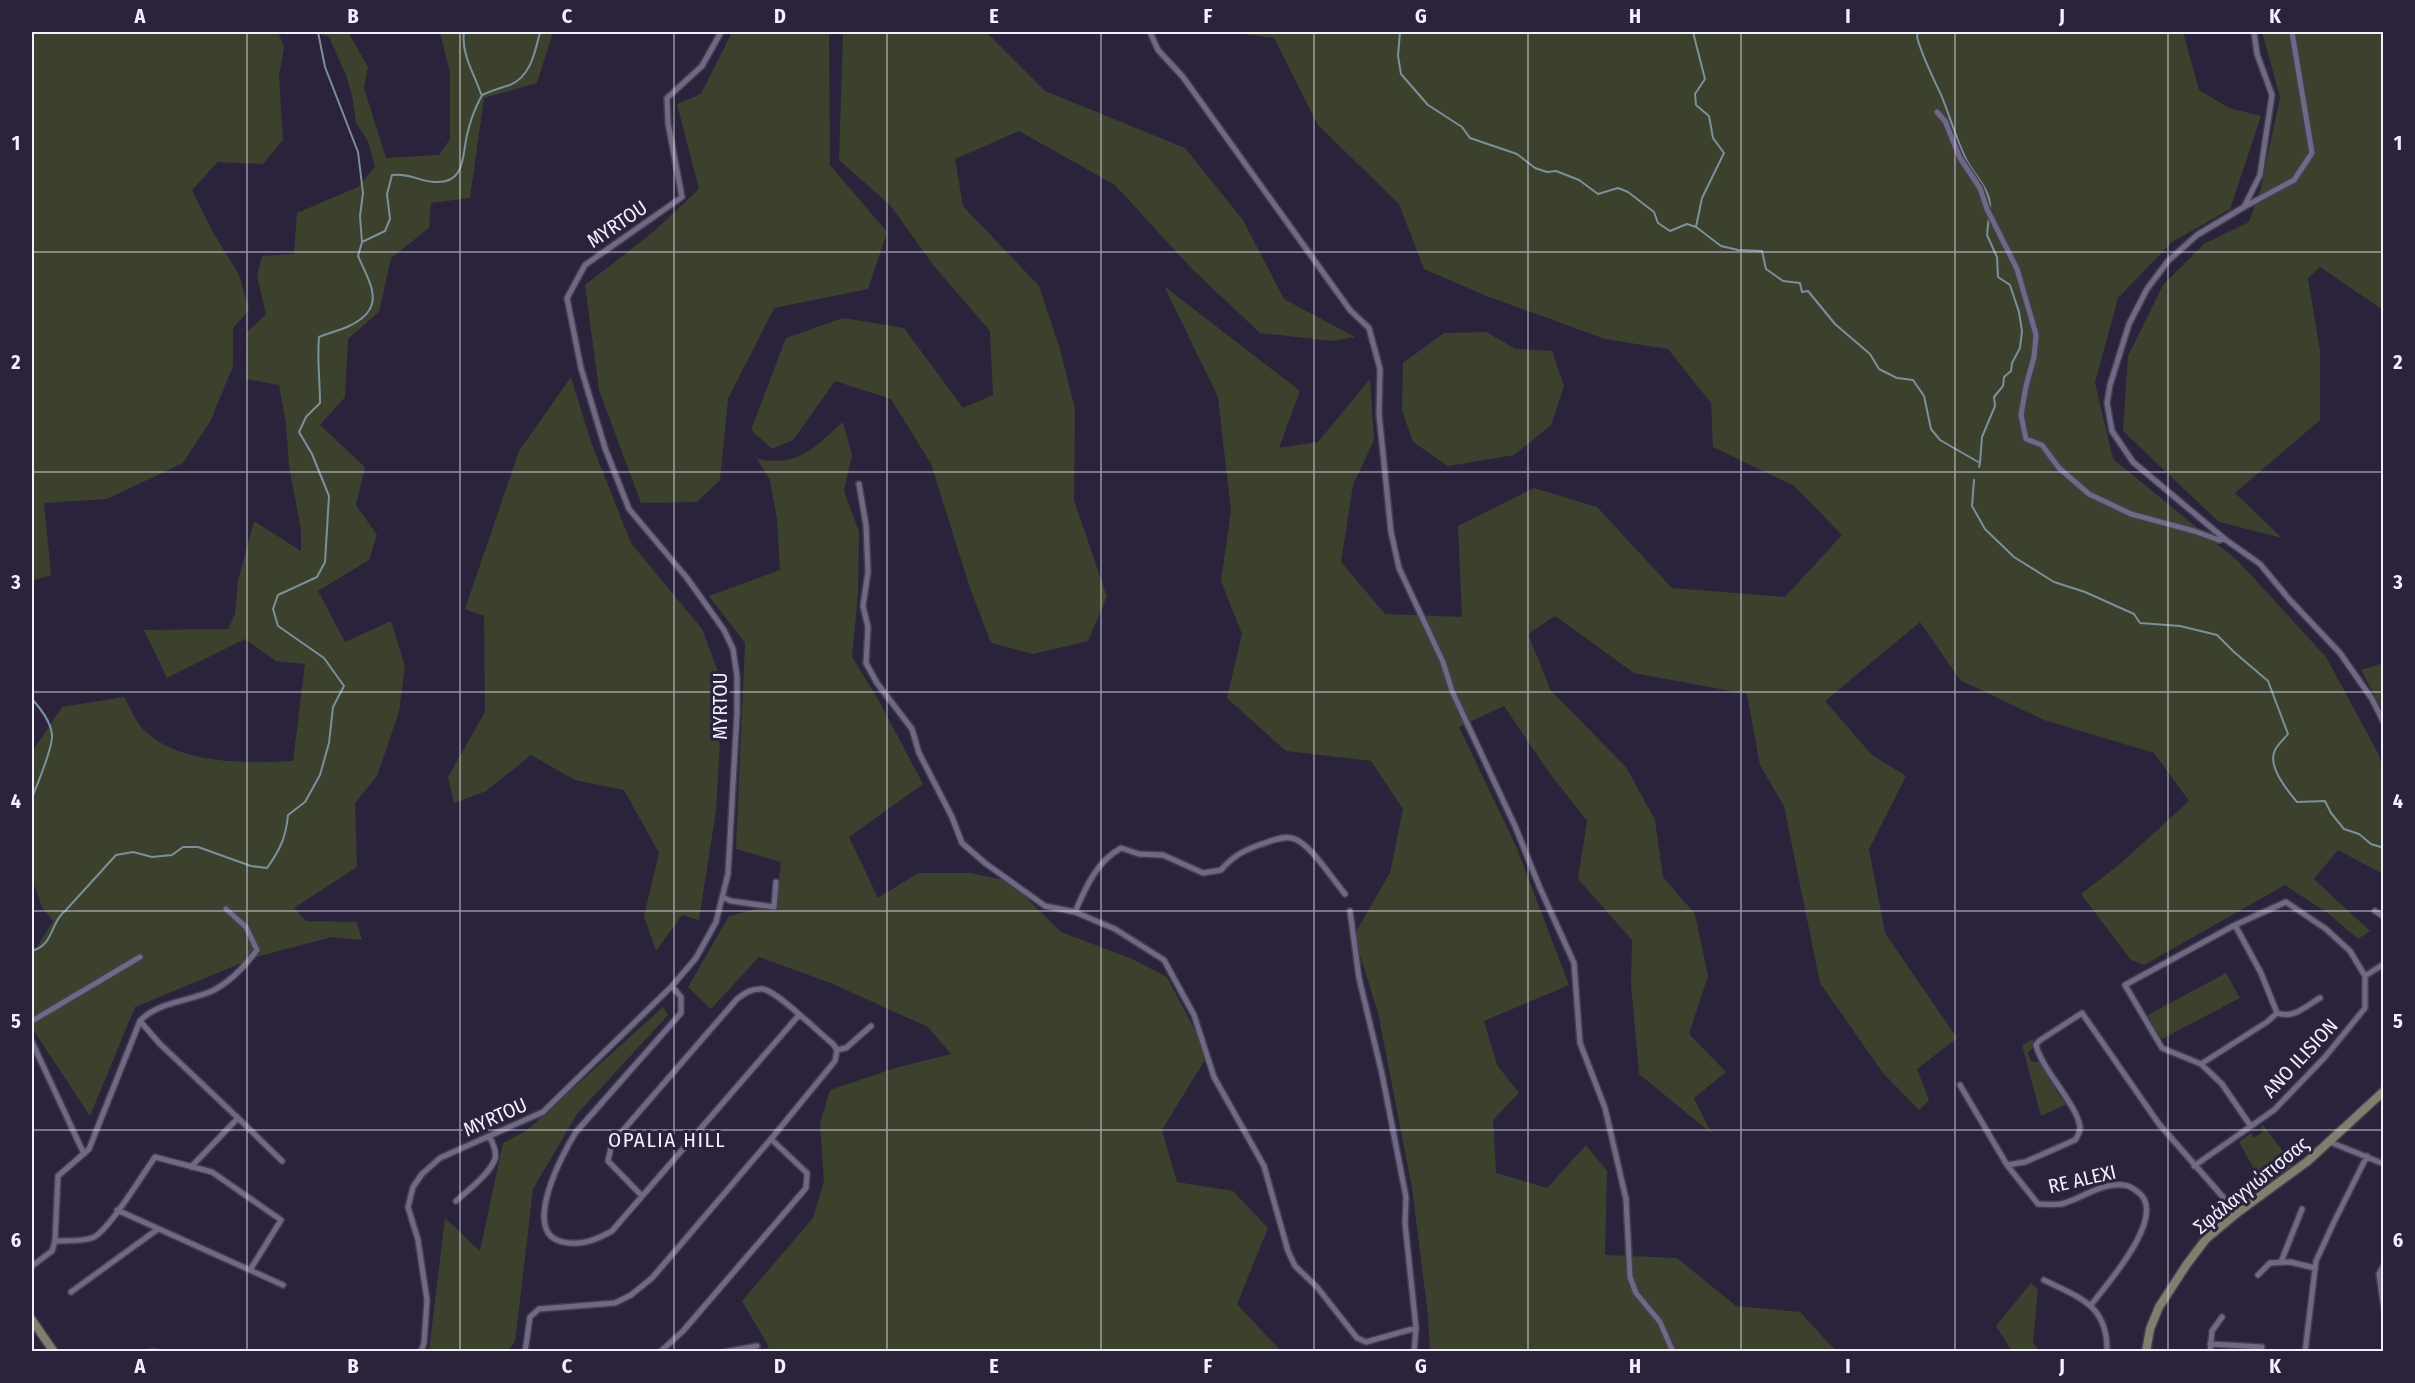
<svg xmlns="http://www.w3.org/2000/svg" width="2415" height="1383" viewBox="0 0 2415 1383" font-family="'Fira Sans Condensed',sans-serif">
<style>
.green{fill:#3c412e}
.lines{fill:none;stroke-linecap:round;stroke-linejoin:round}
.stream{stroke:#7a909b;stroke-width:2}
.street-casing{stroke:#443e52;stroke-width:8}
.secondary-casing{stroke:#443e52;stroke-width:11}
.street{stroke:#706984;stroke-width:5}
.secondary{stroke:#837d6e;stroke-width:8}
.grid{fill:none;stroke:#f3efff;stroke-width:1.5;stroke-opacity:0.55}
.labels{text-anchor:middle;stroke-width:6;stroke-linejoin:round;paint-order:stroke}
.street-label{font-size:20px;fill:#f3efff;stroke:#2a233b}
.neighbourhood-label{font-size:21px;letter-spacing:1.5px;fill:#f3efff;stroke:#2a233b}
.neatline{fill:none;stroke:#f3efff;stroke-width:2}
.grid-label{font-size:20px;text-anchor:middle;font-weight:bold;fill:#f3efff}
</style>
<rect width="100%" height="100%" fill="#2a233b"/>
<path class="green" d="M 32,32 L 278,32 L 284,47 L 279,76 L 283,140 L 263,164 L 218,162 L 192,190 L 214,234 L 239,275 L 249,310 L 233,328 L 233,366 L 211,420 L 183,463 L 107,499 L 44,503 L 51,575 L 32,581 Z
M 315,32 L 348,32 L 368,67 L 364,88 L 386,158 L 439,155 L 450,139 L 450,73 L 440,32 L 553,32 L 537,83 L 484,98 L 470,198 L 431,203 L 429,228 L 391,258 L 379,312 L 348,339 L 345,397 L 320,425 L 365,467 L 356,505 L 377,535 L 369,560 L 318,591 L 345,642 L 391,621 L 405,666 L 399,712 L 377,776 L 355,803 L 357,867 L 294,908 L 306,921 L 357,922 L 362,940 L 332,937 L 256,957 L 135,1007 L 90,1116 L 32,1028 L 32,947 L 37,947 L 53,921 L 42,907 L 32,879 L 32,752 L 62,707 L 124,697 C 130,707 135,721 143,729 C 176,764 247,764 293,761 L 305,664 L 276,661 L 245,639 L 167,678 L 144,630 L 228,629 L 235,614 L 238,581 L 254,521 L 301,551 L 301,530 L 289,466 L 286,424 L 279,385 L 246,379 L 247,332 L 266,314 L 257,276 L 262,256 L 294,254 L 297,213 L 358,187 L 375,167 L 368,141 L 356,123 L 352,95 L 346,75 L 329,37 Z
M 732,32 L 829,32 L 830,165 L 887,232 L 868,289 L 774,308 L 728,399 L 720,480 L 697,502 L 641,503 L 599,390 L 585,285 L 652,233 L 699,189 L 677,104 L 701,94 Z
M 843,32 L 986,32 L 1045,91 L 1185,148 L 1243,220 L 1284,299 L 1355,337 L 1332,341 L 1260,333 L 1192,269 L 1115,185 L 1019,131 L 955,159 L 963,206 L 1039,286 L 1060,349 L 1075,409 L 1074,500 L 1107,597 L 1088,641 L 1033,654 L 991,643 L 969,585 L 931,464 L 891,399 L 835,381 L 793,440 L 772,449 L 751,430 L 786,338 L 843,318 L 904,328 L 963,408 L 993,395 L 990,331 L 934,266 L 890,205 L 839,160 Z
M 1226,32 L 2183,32 L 2199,90 L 2229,108 L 2261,116 L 2230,209 L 2172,242 L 2118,298 L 2095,383 L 2113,459 L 2238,561 L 2326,657 L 2379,755 L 2384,771 L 2383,874 L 2338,850 L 2314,879 L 2370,931 L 2358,939 L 2329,914 L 2285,885 L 2144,965 L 2131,960 L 2081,894 L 2120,864 L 2189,801 L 2154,753 L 2044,720 L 1960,680 L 1920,622 L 1825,701 L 1872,755 L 1906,776 L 1869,849 L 1885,933 L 1957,1038 L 1917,1069 L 1929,1100 L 1919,1110 L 1883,1073 L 1820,983 L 1784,806 L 1760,765 L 1747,694 L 1634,673 L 1555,616 L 1528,634 L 1551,691 L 1626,767 L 1655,820 L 1663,877 L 1695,914 L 1708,976 L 1689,1034 L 1726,1072 L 1694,1098 L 1711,1133 L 1639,1074 L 1631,984 L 1632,940 L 1578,879 L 1587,821 L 1548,771 L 1504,706 L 1459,727 L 1516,846 L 1569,985 L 1484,1021 L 1497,1065 L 1519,1093 L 1493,1120 L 1496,1173 L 1547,1188 L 1586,1145 L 1607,1171 L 1605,1255 L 1677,1258 L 1736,1306 L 1800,1312 L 1836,1351 L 1430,1351 L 1428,1315 L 1412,1188 L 1378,1013 L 1354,935 L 1390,873 L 1403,809 L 1371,761 L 1286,751 L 1227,698 L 1242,634 L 1221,581 L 1231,511 L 1218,397 L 1164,286 L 1300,391 L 1279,448 L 1318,442 L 1370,379 L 1374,440 L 1353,485 L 1341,562 L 1385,614 L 1462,617 L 1458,526 L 1534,488 L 1597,507 L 1672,588 L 1785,597 L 1842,535 L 1794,486 L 1713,447 L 1711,403 L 1668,349 L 1605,339 L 1484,295 L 1424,269 L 1399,204 L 1318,125 L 1274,38 Z
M 2262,32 L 2383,32 L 2383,310 L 2320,267 L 2308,278 L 2320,350 L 2320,420 L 2235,493 L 2282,538 L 2219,522 L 2123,431 L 2128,356 L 2163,285 L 2204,244 L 2249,222 L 2261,188 L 2280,97 Z
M 1486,332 L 1516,349 L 1552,351 L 1564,386 L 1551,425 L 1514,455 L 1448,466 L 1413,442 L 1402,410 L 1403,363 L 1444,333 Z
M 571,377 L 591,442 L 631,543 L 702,629 L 723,685 L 716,811 L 699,920 L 682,915 L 656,951 L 644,916 L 659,853 L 624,790 L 575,780 L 531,755 L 486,791 L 454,803 L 448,777 L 485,712 L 484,616 L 465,609 L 519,451 Z
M 843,422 L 852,455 L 844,491 L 859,532 L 858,593 L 852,657 L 879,701 L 923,784 L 849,837 L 878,898 L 918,873 L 970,873 L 1009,881 L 1061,932 L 1130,958 L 1167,977 L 1208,1055 L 1162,1130 L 1177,1182 L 1233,1191 L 1268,1228 L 1237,1304 L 1281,1351 L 759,1351 L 769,1347 L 742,1301 L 813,1218 L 824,1181 L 820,1124 L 830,1090 L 895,1068 L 951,1054 L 928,1027 L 833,984 L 759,957 L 711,1009 L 688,987 L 729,916 L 776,904 L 781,862 L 736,849 L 745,643 L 709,596 L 780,570 L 777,519 L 770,480 L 757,459 C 800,467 813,448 843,422 Z
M 2383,663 L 2384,663 L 2383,711 L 2361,670 Z
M 2226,973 L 2240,998 L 2162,1039 L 2146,1016 Z
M 663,1007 L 668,1015 L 577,1114 L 533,1189 L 515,1342 L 507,1351 L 429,1351 L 445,1218 L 480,1251 L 503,1143 L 526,1131 Z
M 2033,1039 L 2034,1046 L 2028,1053 L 2031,1061 L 2041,1063 L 2057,1086 L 2055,1090 L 2067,1104 L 2041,1116 L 2022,1045 Z
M 2263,1125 L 2293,1165 L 2265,1188 L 2239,1142 L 2251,1133 L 2254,1138 L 2264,1131 L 2260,1127 Z
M 2031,1283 L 2038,1289 L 2033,1342 L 2038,1350 L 2012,1351 L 1996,1326 Z"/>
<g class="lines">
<path class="stream" d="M 318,32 L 325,67 L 358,152 L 363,193 L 360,216 L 362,242
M 464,32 C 461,54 474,73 481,94
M 1400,32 L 1398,56 L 1401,74 L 1428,105 L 1462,127 L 1470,138 L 1517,154 L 1535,168 L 1547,172 L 1556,171 L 1579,180 L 1598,194 L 1618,188 L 1628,192 L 1654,212 L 1658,223 L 1670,231 L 1687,224 L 1696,227 L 1721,246 L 1738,250 L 1762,251 L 1766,269 L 1783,281 L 1800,283 L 1802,292 L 1808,291 L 1835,324 L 1870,354 L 1879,369 L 1897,378 L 1913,380 L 1924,396 L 1931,429 L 1940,440 L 1980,463 L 1979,467
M 1693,32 L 1705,79 L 1695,94 L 1696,105 L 1709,116 L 1713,138 L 1724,153 L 1702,198 L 1696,227
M 1918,32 L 1917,37 C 1923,59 1933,77 1942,97 C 1950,117 1956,138 1965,157 C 1973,175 1992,189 1990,210
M 1980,462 L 1982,437 L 1995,406 L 1994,397 L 2003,386 L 2004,377 L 2011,371 L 2012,363 L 2020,348 L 2022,331 L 2019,312 L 2010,285 L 1998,277 L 1997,257 L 1987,235 L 1989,216
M 1974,480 L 1972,506 L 1985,529 L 2014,557 L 2054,582 L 2085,592 L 2134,614 L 2140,623 L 2180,626 L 2217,635 L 2234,652 L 2268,681 L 2288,734 C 2284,739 2278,744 2275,750 C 2267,766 2287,790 2297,802 L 2325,801 L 2331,813 L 2344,829 L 2359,834 L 2371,844 L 2384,848
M 32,699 C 40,708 51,721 52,735 C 53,749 37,784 32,798
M 32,951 C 55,944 50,922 66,910 L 116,855 L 133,852 L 152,857 L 172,855 L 183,847 L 198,847 L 251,866 L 267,868 C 280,850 286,837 288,815 L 305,802 L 320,775 L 329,743 L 333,707 L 344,686 L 324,658 L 278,626 L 273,609 L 278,595 L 317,577 L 325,562 L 329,496 L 312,454 L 299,432 L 306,417 L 320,403 C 320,381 317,359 319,337 C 328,333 338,331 347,327 C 387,309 372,287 358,256 L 362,242 L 385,231 L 390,219 L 387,194 L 392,175 C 411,173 418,181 434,182 C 466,184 462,156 467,135 C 470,121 475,108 482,95 C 491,91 500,88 510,85 C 531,76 535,52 540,32"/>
<g class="street-casing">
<path id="street" d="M 1150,32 L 1158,50 L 1183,77 L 1350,310 L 1369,328 L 1380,369 L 1379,414 L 1391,532 L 1399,568 L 1443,662 L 1452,691 L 1515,826 L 1540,888 L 1574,963 L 1580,1043 L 1605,1108 L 1626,1199 L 1630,1277 L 1636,1293 L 1660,1322 L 1673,1352
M 2254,32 L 2257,54 L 2272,95 L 2260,175 L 2244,207 L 2197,235 L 2168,261 L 2147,289 L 2129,324 L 2110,385 L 2107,403 L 2112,431 L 2133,462 L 2226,540 L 2260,564 L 2289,599 L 2340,653 L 2372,699 L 2384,723
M 1937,112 L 1945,121 L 1960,158 L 1980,188 L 1987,209 L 2017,269 L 2033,324 L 2036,335 L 2034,357 L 2026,386 L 2021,415 L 2026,439 L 2042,445 L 2059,468 L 2089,494 L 2131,514 L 2194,531 L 2219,540 L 2224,539
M 2244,207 L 2294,180 L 2312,153 L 2292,32
M 859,484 L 866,525 L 868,572 L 863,606 L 868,627 L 866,663 L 877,683 L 912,729 L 919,753 L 952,817 L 962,843 L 985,863 L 1045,906 L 1075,912 L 1115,929 L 1164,960 L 1194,1015 L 1214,1077 L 1264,1166 L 1288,1251 L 1295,1266 L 1317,1287 L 1357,1338 L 1366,1342 L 1416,1328
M 722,897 L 731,901 L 774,907 L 776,882
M 1350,911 L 1359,978 L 1382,1074 L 1406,1197 L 1405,1223 L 1416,1328 L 1414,1352
M 2375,911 L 2384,917
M 1075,912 C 1086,887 1096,862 1121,848 L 1139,854 L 1163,855 L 1203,873 L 1221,870 C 1233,856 1243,851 1259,845 C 1269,842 1280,836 1291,838 C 1308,840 1333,880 1345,894
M 2235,925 L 2261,973 L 2277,1013
M 2365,976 L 2384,964
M 672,986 L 681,997 L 681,1013 L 576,1132 C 562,1154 520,1234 563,1242 C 581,1246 596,1240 612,1231 L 799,1015
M 32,1021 L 140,957
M 140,1021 L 159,1043 L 238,1118
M 32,1042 L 84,1154
M 837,1050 L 846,1048 L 871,1026
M 2201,1064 L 2267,1022 L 2277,1013 C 2294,1019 2306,1006 2320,998
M 1960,1085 L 2007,1165 L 2038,1204 C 2045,1204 2054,1205 2061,1204 C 2079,1200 2094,1187 2113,1185 C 2124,1184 2129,1185 2138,1192 C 2169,1215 2107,1284 2091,1305
M 2330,1142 L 2384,1164
M 2007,1165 L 2025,1162 L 2075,1140 C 2078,1136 2080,1132 2080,1127 C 2077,1104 2042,1070 2036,1045 L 2039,1041 L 2082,1013 L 2159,1124 L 2237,1213
M 2194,1166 L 2274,1110 L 2325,1057 L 2365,1008 L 2365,976 L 2350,951 L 2326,929 L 2286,902 L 2235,925 L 2125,985 L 2162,1048 L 2201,1064 L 2222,1084 L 2250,1125
M 191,1167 L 238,1118 L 282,1161
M 456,1201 C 468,1190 489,1175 495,1159 C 497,1151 493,1143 489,1136
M 117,1210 L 283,1285
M 55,1241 C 67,1240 80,1242 92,1238 C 108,1232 143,1174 155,1157 L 212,1172 L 281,1220 L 250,1270
M 2281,1262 L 2302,1209
M 2384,1265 L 2379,1274 L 2384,1309
M 32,1266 L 52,1251 L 55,1241 L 58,1176 L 89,1149 L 140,1021 C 157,1002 190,1001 212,991 C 231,982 245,966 257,950 L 246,927 L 226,909
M 2258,1275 L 2270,1263 L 2290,1262 L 2315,1268
M 2044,1280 C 2080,1298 2108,1305 2107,1352
M 71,1292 L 158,1229
M 2210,1344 L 2262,1347
M 150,1352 L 156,1352
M 421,1352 L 424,1343 L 427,1300 L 418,1240 L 408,1207 L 413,1187 L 422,1174 L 440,1158 L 543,1112 L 672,986 L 696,958 L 716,922 L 728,874 L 737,713 L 737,676 L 733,649 L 724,630 L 687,578 L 629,509 L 605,448 L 581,368 L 567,298 L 585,265 L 682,197 L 668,123 L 667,98 L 702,66 L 721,32
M 525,1352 L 530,1317 L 539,1309 L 615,1303 L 631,1295 L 652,1278 L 771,1139 L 835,1061 L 837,1050 L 833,1044 C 818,1032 778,992 763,989 C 752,988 745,993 737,999 L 612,1143 L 608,1161 L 642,1196
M 660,1352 L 683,1331 L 806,1188 L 807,1173 L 771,1139
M 724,1352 L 757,1346
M 2210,1352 L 2212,1331 L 2222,1317
M 2305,1352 L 2316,1261 L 2334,1222 L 2367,1156"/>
</g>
<g class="secondary-casing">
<path id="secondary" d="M 32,1320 L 54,1352
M 2146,1352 L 2150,1329 L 2159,1307 L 2187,1264 L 2206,1239 L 2237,1213 L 2308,1161 L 2384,1091"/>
</g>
<use href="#street" class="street"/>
<use href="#secondary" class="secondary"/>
</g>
<path class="grid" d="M 247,32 L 247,1352M 460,32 L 460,1352M 674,32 L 674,1352M 887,32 L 887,1352M 1101,32 L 1101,1352M 1314,32 L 1314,1352M 1528,32 L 1528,1352M 1741,32 L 1741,1352M 1955,32 L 1955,1352M 2168,32 L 2168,1352M 32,252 L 2384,252M 32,472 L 2384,472M 32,692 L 2384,692M 32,911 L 2384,911M 32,1130 L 2384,1130"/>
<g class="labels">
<g class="street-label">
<text transform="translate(617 224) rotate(-34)" y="7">MYRTOU</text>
<text transform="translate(720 706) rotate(-90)" y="7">MYRTOU</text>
<text transform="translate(2300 1058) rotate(-47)" y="7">ANO ILISION</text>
<text transform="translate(495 1117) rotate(-24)" y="7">MYRTOU</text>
<text transform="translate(2082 1179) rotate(-13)" y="7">RE ALEXI</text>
<text transform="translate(2251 1185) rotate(-39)" y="7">Σφάλαγγιώτισσας</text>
</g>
<g class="neighbourhood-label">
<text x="667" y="1147">OPALIA HILL</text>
</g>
</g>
<rect width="2415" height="1383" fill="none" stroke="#2a233b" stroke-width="66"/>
<rect x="33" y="33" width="2349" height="1317" class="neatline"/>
<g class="grid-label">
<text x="140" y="23">A</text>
<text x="353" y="23">B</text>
<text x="567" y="23">C</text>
<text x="780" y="23">D</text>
<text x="994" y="23">E</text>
<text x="1208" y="23">F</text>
<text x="1421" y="23">G</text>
<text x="1635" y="23">H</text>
<text x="1848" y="23">I</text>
<text x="2062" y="23">J</text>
<text x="2275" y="23">K</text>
<text x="16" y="150">1</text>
<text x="2398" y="150">1</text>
<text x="16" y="369">2</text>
<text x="2398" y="369">2</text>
<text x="16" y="589">3</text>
<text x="2398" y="589">3</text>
<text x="16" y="808">4</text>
<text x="2398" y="808">4</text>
<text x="16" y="1028">5</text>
<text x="2398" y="1028">5</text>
<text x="16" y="1247">6</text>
<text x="2398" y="1247">6</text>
<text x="140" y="1373">A</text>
<text x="353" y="1373">B</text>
<text x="567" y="1373">C</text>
<text x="780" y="1373">D</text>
<text x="994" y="1373">E</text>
<text x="1208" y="1373">F</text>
<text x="1421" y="1373">G</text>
<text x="1635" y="1373">H</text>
<text x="1848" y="1373">I</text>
<text x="2062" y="1373">J</text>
<text x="2275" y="1373">K</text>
</g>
</svg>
